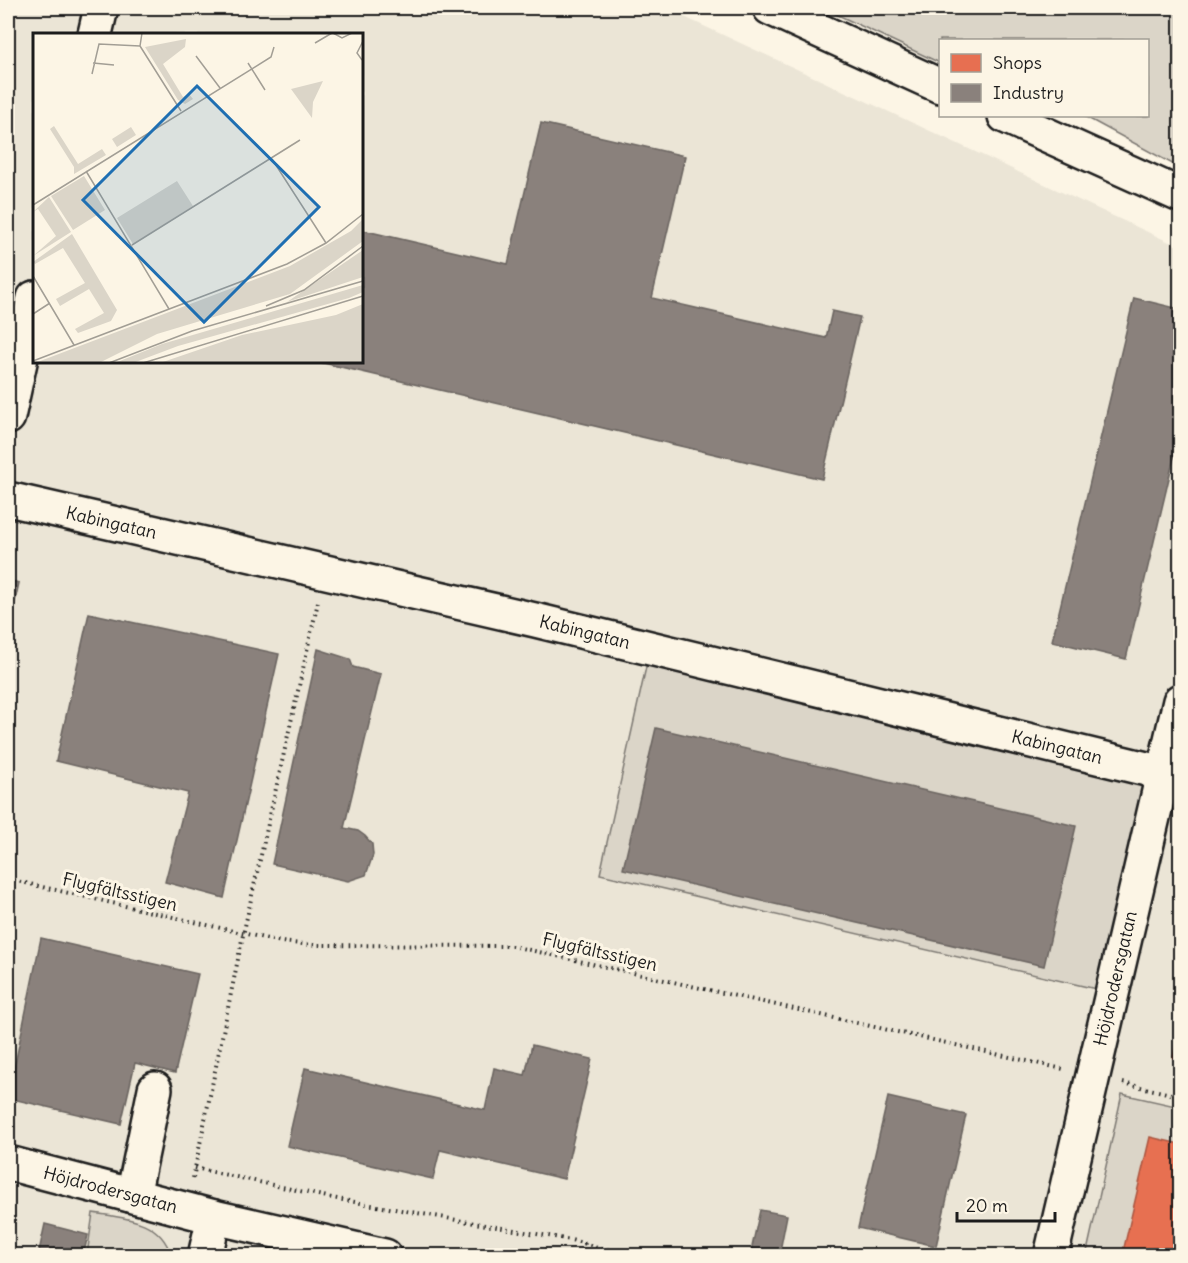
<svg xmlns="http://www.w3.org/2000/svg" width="1188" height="1263" viewBox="0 0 1188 1263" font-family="Delius,sans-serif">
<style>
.built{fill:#ebe5d6;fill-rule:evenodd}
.green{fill:#dbd5c8;stroke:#7c7872;stroke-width:1.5}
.shops{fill:#e76f51;stroke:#aa5641;stroke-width:1.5}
.industry{fill:#8a817c;stroke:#69635f;stroke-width:1.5}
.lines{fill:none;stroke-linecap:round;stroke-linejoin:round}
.minor-casing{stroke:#1c1c1c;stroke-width:38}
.path{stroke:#1c1c1c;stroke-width:4;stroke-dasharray:1.5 4.5;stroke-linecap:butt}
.minor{stroke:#fcf5e5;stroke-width:33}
.labels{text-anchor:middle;stroke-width:6;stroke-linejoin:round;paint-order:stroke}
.street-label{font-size:18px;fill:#1c1c1c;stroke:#fcf5e5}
.inset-road{fill:none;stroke:#a29e95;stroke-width:1.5}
.view{fill:#1f6fb2;fill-opacity:0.15;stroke:#1f6fb2;stroke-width:3}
.inset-edge{fill:none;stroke:#1c1c1c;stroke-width:3}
</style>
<rect width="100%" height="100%" fill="#fcf5e5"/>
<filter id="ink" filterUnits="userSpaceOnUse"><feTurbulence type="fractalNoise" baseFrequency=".0167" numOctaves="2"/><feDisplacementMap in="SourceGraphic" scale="12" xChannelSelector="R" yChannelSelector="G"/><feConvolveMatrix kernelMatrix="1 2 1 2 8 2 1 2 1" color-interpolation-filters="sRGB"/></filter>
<g filter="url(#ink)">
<path class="built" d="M 8,8 L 665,8 L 1180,247 L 1180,1255 L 8,1255 ZM 34,34 L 362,34 L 362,362 L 34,362 Z"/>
<path class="green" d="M 823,8 L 1180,8 L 1180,168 L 1084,116 L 1148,116 L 1148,40 L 940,40 L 940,63 Z
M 648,658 L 1155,779 L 1105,991 L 600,874 Z
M 1122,1094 L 1180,1107 L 1180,1255 L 1086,1256 Z
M 93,1213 C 125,1218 160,1219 171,1255 L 87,1255 Z"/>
<path class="shops" d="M 1180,1022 L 1180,1060 L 1173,1058 Z
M 1150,1137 L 1180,1144 L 1180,1256 L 1122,1256 Z"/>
<path class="industry" d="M 541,123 L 685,156 L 652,298 L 826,338 L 832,311 L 860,317 L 822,479 L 319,362 L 362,362 L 362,230 L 508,264 Z
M 1134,298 L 1180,309 L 1180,432 L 1126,659 L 1052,641 Z
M 8,580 L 19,583 L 8,633 Z
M 89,613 L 279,654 L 224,898 L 165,882 L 188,793 L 56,761 Z
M 318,649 L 350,659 L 353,667 L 381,674 L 344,828 L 358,831 L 365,836 L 372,844 L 373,855 L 366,875 L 348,881 L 272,864 Z
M 656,728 L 1076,826 L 1044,966 L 623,869 Z
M 41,938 L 198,974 L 175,1073 L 135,1063 L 121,1124 L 8,1098 Z
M 532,1045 L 592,1059 L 564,1179 L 440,1150 L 433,1179 L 287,1146 L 305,1068 L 485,1110 L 494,1068 L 525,1075 Z
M 888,1097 L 966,1115 L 936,1246 L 858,1228 Z
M 760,1210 L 787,1215 L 779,1256 L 750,1256 Z
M 45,1224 L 88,1235 L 83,1256 L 38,1256 Z"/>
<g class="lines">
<g class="minor-casing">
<g id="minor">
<path d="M 770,8 L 940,86"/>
<path d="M 95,34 L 101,8"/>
<path d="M 1005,116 L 1180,195"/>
<path d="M 8,417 L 34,298"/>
<path id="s1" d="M 8,499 L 535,620 L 1163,773"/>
<path id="s2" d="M 8,1163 L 214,1217 L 385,1256"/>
<path d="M 133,1196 L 155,1089"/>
<path d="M 205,1256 L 214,1217"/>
<path id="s3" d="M 1051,1256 L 1180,701"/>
</g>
</g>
<path class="path" d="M 8,879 L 281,942 L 313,945 L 512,946 L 1063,1069
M 1123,1083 L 1180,1096
M 195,1168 L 332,1198 L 571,1240 L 632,1256
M 193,1178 L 243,935 L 318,602
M 582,1256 L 585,1243"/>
<use href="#minor" class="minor"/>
</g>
</g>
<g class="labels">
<g class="street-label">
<text dy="6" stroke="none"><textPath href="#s1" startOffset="106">Kabingatan</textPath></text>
<text dy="6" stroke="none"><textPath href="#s1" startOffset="592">Kabingatan</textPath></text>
<text dy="6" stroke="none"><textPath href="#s1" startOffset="1078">Kabingatan</textPath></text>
<text transform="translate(120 892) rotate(13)" y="6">Flygfältsstigen</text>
<text transform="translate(600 952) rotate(13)" y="6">Flygfältsstigen</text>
<text dy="6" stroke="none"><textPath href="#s3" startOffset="285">Höjdrodersgatan</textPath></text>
<text dy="6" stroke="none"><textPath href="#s2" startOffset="106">Höjdrodersgatan</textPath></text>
</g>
</g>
<g transform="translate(33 33)">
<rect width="330" height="330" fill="#fcf5e5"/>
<path d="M 153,6 L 152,14 L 130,31 L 150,64 L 156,61 L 160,66 L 152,71 L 145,67 L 112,14 ZM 290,48 L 280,69 L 279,85 L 258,56 ZM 21,93 L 45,131 L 69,116 L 73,122 L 41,141 L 41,134 L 17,96 ZM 98,94 L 103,102 L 84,114 L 79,106 ZM 51,143 L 72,177 L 40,197 L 18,163 ZM 144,148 L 160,173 L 100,211 L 84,185 ZM 16,164 L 38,199 L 0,223 L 23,203 L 5,176 L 0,179 ZM 330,186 L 330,208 L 257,261 L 124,301 L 66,330 L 2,330 L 257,233 L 318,198 ZM 39,201 L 84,277 L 78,288 L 45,300 L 42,296 L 71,280 L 56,256 L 27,273 L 23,266 L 52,250 L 30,215 L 2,231 L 0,229 ZM 330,217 L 330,244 L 254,269 ZM 330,252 L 330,259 L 316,265 L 145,313 L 100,330 L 82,330 L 129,311 ZM 330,271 L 330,330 L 127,330 L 209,302 L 303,282 Z" fill="#dbd5c8"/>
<path class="inset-road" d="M 109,0 L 107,13 L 148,78M 300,0 L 309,5 L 319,0M 282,10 L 299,0M 163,23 L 187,55M 329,27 L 324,20 L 330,8M 60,30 L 81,32M 215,30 L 232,57M 59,41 L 66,11 L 107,13M 239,126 L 293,210M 53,138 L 136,276M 0,172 L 238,24 L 241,14M 99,212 L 267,107M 0,243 L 41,312M 233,273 L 271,257 L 330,213M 0,281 L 17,270M 0,328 L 254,231 L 293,210 L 330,181M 76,330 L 159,298 L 330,248M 110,330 L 330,263"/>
<path class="view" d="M 164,53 L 286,174 L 171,289 L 50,167 Z"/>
<rect width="330" height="330" class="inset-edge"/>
</g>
<rect width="1188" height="1263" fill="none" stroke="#fcf5e5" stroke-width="30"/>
<rect x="15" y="15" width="1158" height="1233" fill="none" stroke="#1c1c1c" stroke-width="2" filter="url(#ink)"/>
<rect x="939" y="39" width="210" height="78" fill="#fcf5e5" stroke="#a29e95" stroke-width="1.5"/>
<rect x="951" y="54" width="30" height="18" fill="#e76f51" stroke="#a29e95" stroke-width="1.5"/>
<text x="993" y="69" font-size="18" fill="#1c1c1c">Shops</text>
<rect x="951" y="84" width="30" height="18" fill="#8a817c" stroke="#a29e95" stroke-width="1.5"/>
<text x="993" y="99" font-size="18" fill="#1c1c1c">Industry</text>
<path d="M957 1212v9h98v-9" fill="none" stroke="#1c1c1c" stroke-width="3"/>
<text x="966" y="1212" font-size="18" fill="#1c1c1c" stroke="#fcf5e5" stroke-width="4.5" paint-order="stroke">20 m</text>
</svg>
